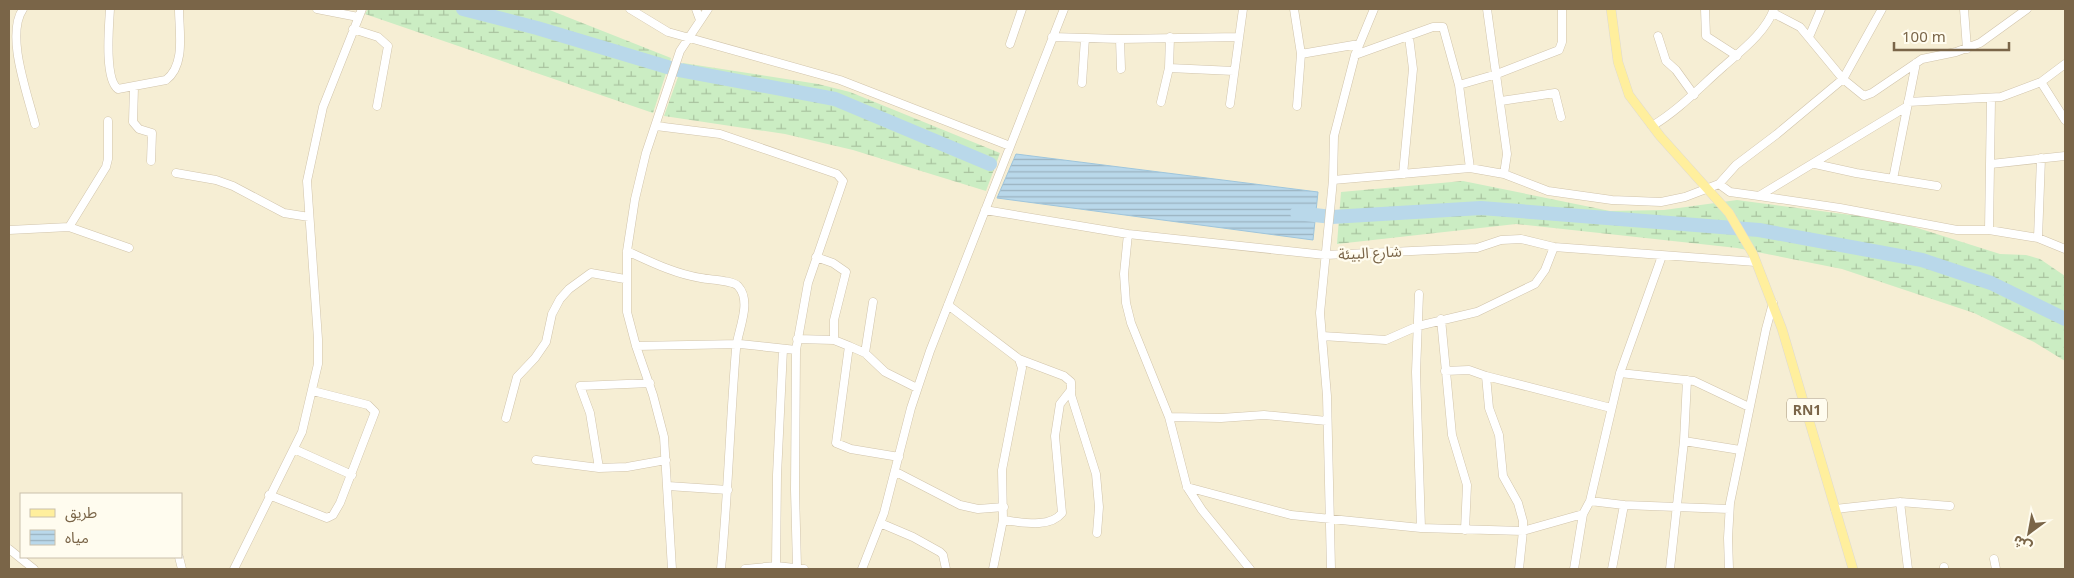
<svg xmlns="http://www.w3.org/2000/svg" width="2074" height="578" viewBox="0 0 2074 578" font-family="'Noto Sans','Noto Sans Arabic',sans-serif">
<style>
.residential{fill:#f6eed4;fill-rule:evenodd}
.wetland{fill:url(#wetland-marsh)}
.water{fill:url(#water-rules);stroke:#9ec5dc}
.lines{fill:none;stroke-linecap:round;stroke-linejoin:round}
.river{stroke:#b9d8ea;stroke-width:14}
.minor-casing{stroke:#d1c4ab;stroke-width:9}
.major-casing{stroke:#dfdad3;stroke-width:10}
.minor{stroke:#fff;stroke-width:8}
.major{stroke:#ffef9d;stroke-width:9}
.labels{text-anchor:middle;stroke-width:4.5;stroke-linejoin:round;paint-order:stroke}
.shield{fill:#fffcef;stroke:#a2927a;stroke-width:1}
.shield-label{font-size:14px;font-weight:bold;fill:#7a6548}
.street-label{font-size:15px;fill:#7a6548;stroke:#fffcef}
</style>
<defs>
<pattern id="wetland-marsh" width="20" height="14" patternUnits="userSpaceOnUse" patternTransform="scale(1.25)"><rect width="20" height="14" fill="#cbedc3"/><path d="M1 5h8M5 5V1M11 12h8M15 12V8" fill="none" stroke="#aac4a0"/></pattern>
<pattern id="water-rules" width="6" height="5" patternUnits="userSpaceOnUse" patternTransform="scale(1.25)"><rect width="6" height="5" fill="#b9d8ea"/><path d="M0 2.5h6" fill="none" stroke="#9bb3c0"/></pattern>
</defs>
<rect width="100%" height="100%" fill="#fefae7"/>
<path class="residential" d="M 9,9 L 2065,9 L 2065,569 L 9,569 ZM 21,494 L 181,494 L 181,557 L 21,557 Z"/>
<path class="wetland" d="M 368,9 L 547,9 L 671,58 L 653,113 L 365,14 Z
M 683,63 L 818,84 L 850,92 L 1000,153 L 986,191 L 853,150 L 785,134 L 664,116 Z
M 1463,181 L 1610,211 L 1664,210 L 1737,200 L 1859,216 L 1905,224 L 2000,254 L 2026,255 L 2040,259 L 2065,276 L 2065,361 L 2034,342 L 1974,313 L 1842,269 L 1737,248 L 1516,224 L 1337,244 L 1341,192 Z"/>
<path class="water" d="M 1016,154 L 1318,192 L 1313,240 L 997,198 Z"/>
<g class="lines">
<path class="river" d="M 463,9 L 537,28 L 674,69 L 835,99 L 990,164
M 1297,213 L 1332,217 L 1481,208 L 1759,230 L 1922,260 L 1991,283 L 2065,319"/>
<g class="minor-casing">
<path id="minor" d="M 23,9 C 5,35 28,95 35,124
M 110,9 C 109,26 104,79 118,89 L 166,80 C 186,65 179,31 179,9
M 317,9 L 358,17
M 630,9 L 668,32 L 840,80 L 1010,146
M 696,9 L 700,20
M 1294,9 L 1301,54 L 1297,106
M 1487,9 L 1507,154 L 1504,174
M 1705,9 L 1706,36 L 1737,56
M 1964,9 L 1967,49
M 1773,13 L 1800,27 L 1843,79 L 1864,96 L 1872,93 L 1922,59 L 1956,52 L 1980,43 L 2027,9
M 353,29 L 378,37 L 388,46 L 377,106
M 1658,36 L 1666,61 L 1676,70 L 1694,95
M 1052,37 L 1120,39 L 1239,37
M 1809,37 L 1821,9
M 1120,39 L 1121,69
M 1010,44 L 1022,9
M 1301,54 L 1359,44
M 1355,55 L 1433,27 L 1443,27 L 1459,85 L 1470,168
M 1169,68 L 1234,71
M 2041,82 L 2065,120
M 1082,83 L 1085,38
M 1459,85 L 1497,74 L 1559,50 L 1562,42 L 1562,9
M 134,87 L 133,122 L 139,129 L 152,133 L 151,161
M 1501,101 L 1555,93 L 1561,117
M 1161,102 L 1169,68 L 1170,37
M 1908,102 L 2001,97 L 2041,82 L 2065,64
M 1230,104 L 1243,9
M 656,126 L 720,134 L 837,174 L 843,181 L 808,283 L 796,350 L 795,490 L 797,567
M 1652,126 C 1679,110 1700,87 1723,67 C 1742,50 1765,33 1774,9
M 1815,164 L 1856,173 L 1937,186
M 1991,164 L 2065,156
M 176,173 L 216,180 L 233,186 L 284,213 L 309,217
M 1403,174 L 1413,69 L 1409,37
M 1893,179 L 1916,63
M 1333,180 L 1470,168 L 1504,174 L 1548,191 L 1612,200 L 1661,202 L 1685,197 L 1719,184 L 1736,165 L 1777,134 L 1843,79 L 1882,9
M 1719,184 L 1730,192 L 1759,196 L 1906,107
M 1759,196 L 1840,208 L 1957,230 L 1989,230 L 2038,238 L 2065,249
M 985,210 L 1128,234 L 1325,255 L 1477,248 L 1501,240 L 1521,239 L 1554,247 L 1756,262
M 69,227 L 106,167 L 108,159 L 108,121
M 9,230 L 69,227 L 129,248
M 1989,230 L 1991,99
M 1128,234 L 1124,274 L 1126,303 L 1131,323 L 1169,417 L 1187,487 L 1202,510 L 1250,569
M 2038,238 L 2041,158
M 627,251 C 651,262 675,274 701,278 C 711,280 732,280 738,286 C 753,302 737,332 736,349 C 730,422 728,496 721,569
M 816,257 L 833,263 L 846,272 L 834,320 L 834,340
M 1419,294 L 1416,372 L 1421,528
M 948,305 L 1019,359 L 1022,368 L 1002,470 L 1003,520 L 993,569
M 1441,319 L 1452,435 L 1467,485 L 1465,530
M 1322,336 L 1386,340 L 1418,326 L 1477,312 L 1535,284 L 1545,270 L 1554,247
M 797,339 L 834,340 L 849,346 L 865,353 L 885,372 L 917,388
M 636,346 L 740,344 L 796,350
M 849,346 L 836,443 L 851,449 L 899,457
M 865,353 L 873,302
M 1019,359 L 1064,376 L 1071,382 L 1071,395 L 1096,474 L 1099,507 L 1097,533
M 1445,371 L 1469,370 L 1486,376 L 1611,408
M 1620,373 L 1694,381 L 1749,407
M 1169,417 L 1221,418 L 1264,415 L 1327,421
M 506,418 L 517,377 L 535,358 L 546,342 L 552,314 L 560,299 L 569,289 L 591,273 L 625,279
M 1684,441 L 1740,450
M 294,449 L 352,475
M 536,460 L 599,468 L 627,467 L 666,460
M 599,468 L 590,413 L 580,386 L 650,383
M 896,472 L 960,505 L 978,509 L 1004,507
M 668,486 L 728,490
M 1187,487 L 1291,515 L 1421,528 L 1523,531 L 1523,521 L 1518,503 L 1503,476 L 1499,435 L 1489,408 L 1486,376
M 269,495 L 327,518 L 333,515 L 340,503 L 375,412 L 368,405 L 313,391
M 1590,501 L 1624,505 L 1729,509
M 1900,502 L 1908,569
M 1835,509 L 1900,502 L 1950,506
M 1003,520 C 1021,522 1049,529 1062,513 L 1055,436 L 1060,404 L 1071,390
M 880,523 L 913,537 L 940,552 L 943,555 L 946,569
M 9,549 L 34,569
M 179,557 L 182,569
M 1994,559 L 1996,569
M 776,566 L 777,475 L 783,349
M 1944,567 L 1944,569
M 234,569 L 302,432 L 318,364 L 318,339 L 307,181 L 323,107 L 362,9
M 672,569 L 664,437 L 653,395 L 636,346 L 627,312 L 627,251 L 635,199 L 646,153 L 680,51 L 708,9
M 745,569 L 776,566 L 804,569
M 862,569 L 884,513 L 911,408 L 930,351 L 1064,9
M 1331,569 L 1327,396 L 1320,313 L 1333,180 L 1334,136 L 1355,55 L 1374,9
M 1519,569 L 1523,531 L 1583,514
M 1574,569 L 1583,514 L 1590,501 L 1620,373 L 1662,256
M 1612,569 L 1624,505
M 1670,569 L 1684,441 L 1687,380
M 1729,569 L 1728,538 L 1730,503 L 1766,329 L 1773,303"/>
</g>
<g class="major-casing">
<path id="major" d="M 1611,9 L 1618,62 L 1629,95 L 1660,136 L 1729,213 L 1753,254 L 1782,329 L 1853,569"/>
</g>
<use href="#minor" class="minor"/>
<use href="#major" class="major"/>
</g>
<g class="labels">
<rect class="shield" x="1787" y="398.5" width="40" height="23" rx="4"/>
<g class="shield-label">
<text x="1807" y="415">RN1</text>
</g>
<g class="street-label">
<text transform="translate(1370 253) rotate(-3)" y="5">شارع البيئة</text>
</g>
</g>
<rect width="2074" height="578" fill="none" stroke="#7a6548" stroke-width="20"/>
<rect x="20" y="493" width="162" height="65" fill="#fffcef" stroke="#cac0ac"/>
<rect x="30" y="509" width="25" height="8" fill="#ffef9d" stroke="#cac0ac"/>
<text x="65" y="518" font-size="15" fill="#7a6548">طريق</text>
<rect x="30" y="530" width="25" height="15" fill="url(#water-rules)" stroke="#cac0ac"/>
<text x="65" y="543" font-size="15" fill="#7a6548">مياه</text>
<g transform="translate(2029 533) rotate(212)" stroke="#fffcef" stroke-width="4" paint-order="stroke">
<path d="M0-4L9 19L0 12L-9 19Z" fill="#7a6548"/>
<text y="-8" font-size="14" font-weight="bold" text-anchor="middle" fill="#7a6548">ش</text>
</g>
<path d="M1894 42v8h115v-8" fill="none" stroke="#7a6548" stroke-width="2.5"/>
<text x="1902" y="42" font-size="15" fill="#7a6548" stroke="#fffcef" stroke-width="4" paint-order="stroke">100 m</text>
</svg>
